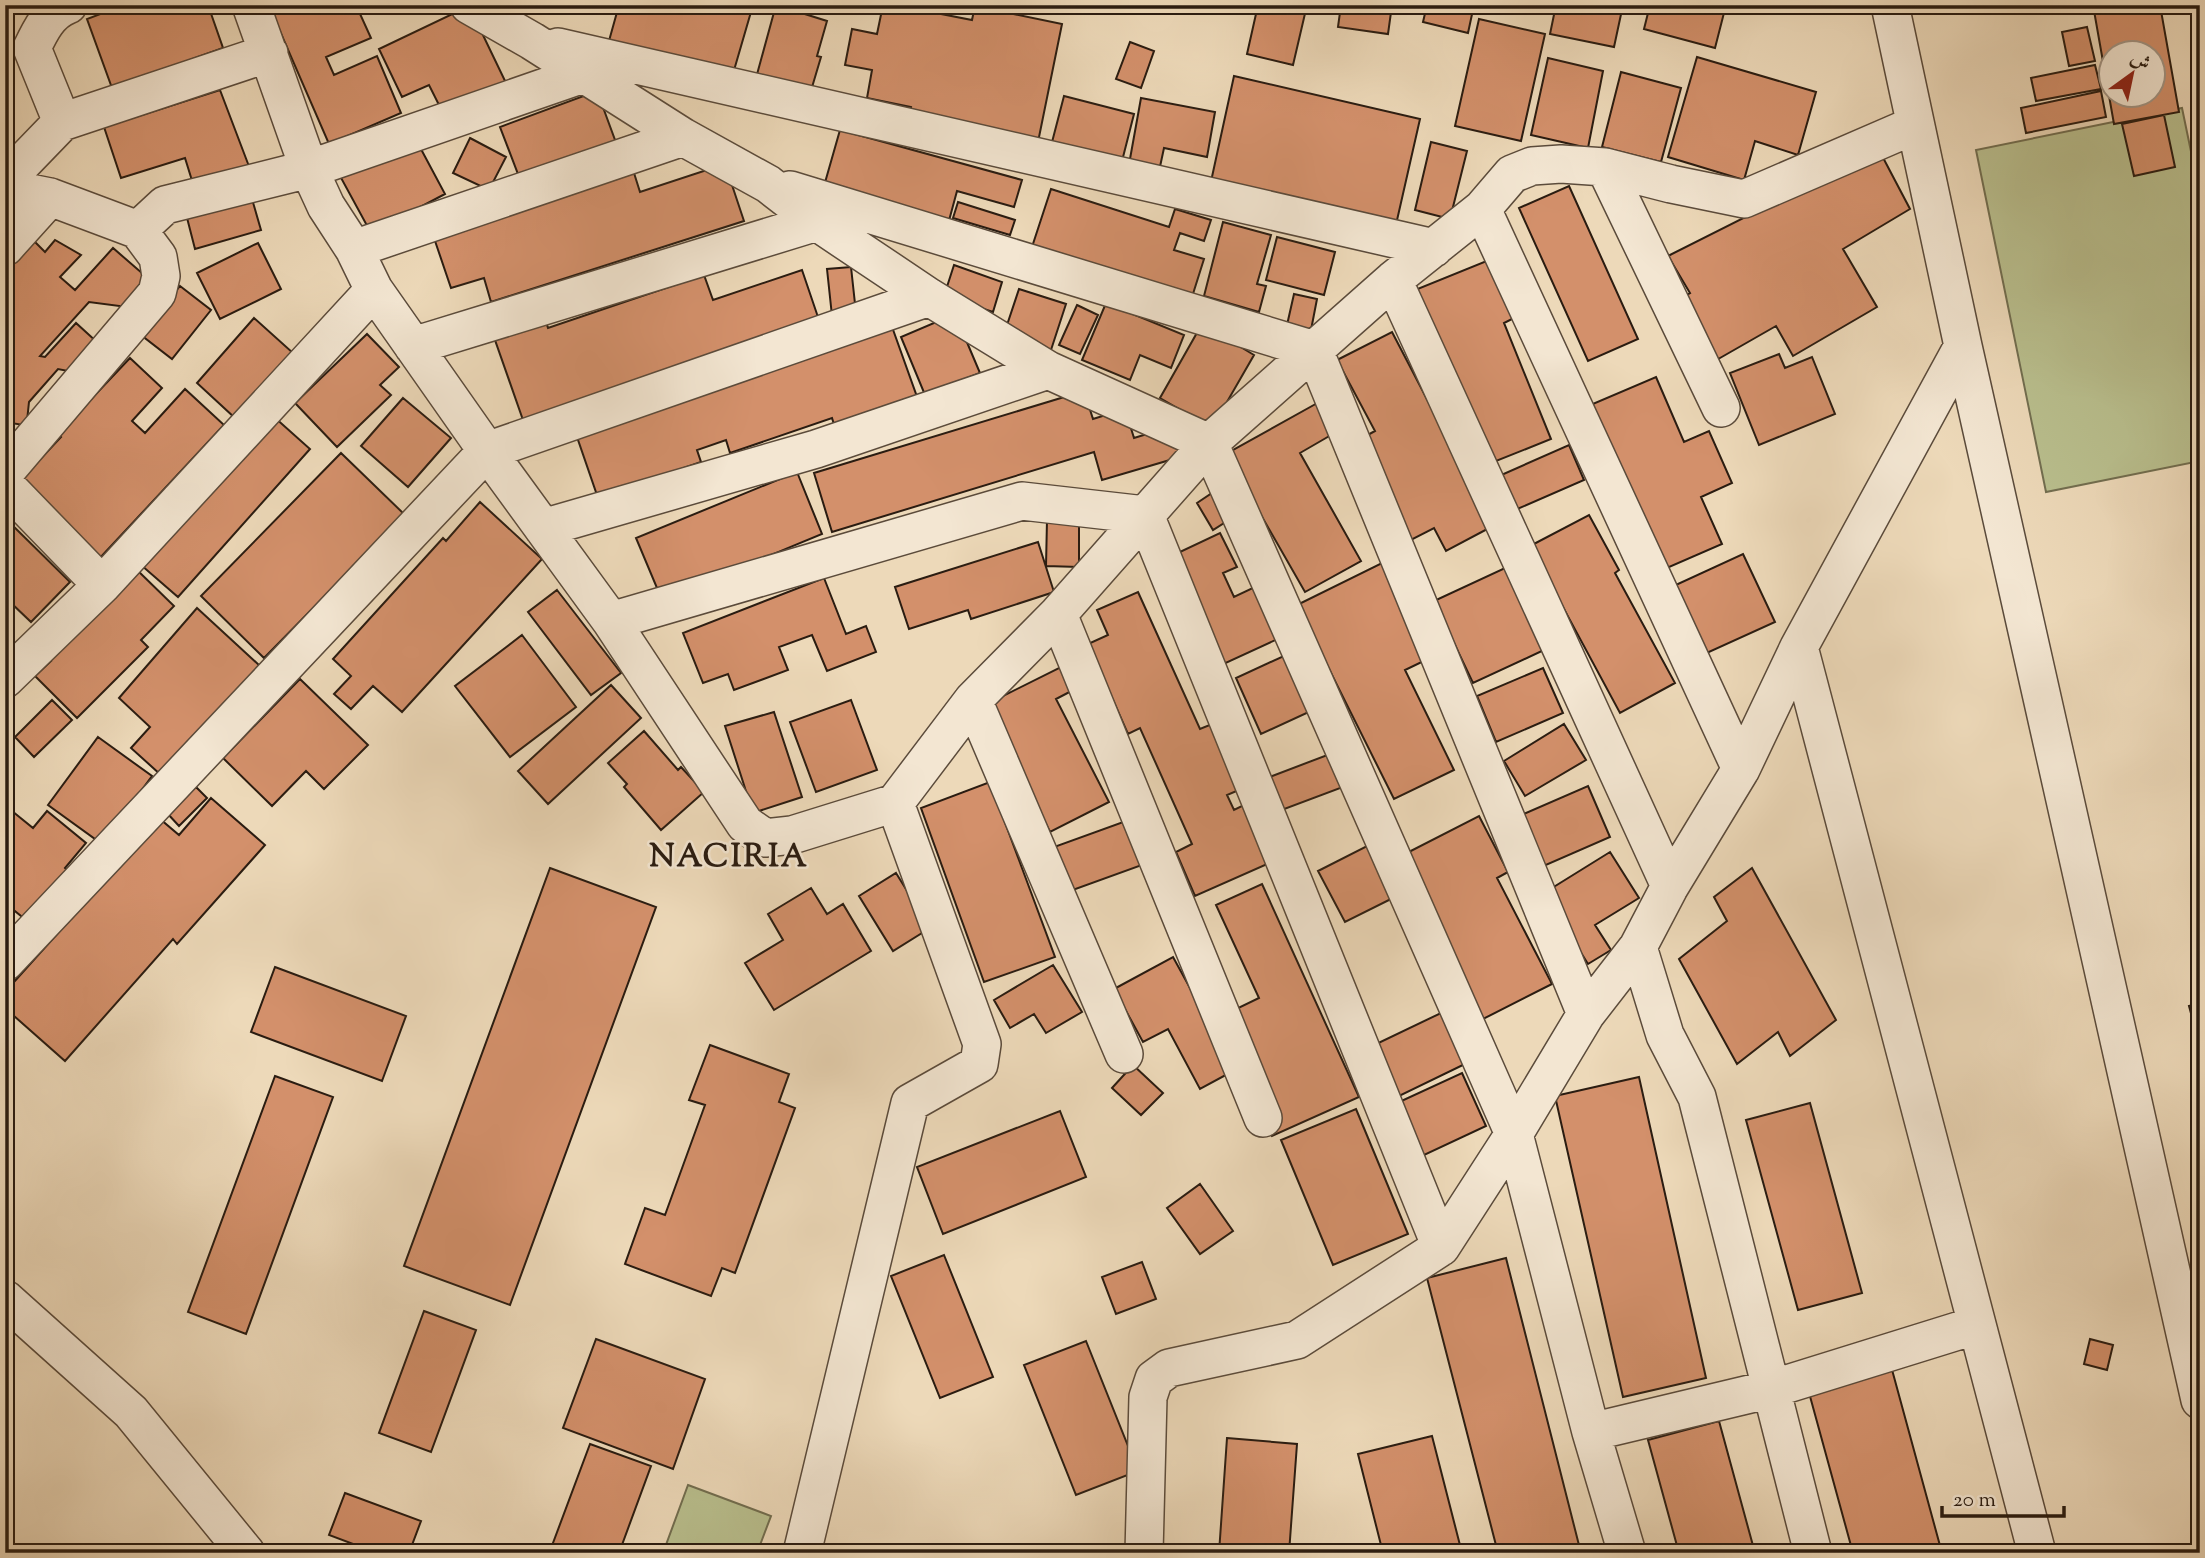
<svg xmlns="http://www.w3.org/2000/svg" width="2205" height="1558" viewBox="0 0 2205 1558" font-family="'Sorts Mill Goudy',Amiri,serif">
<style>
.green{fill:#b9bf8e;stroke:#726e50;stroke-width:2}
.building{fill:#d3906b;stroke:#2a1c11;stroke-width:2;fill-rule:evenodd}
.lines{fill:none;stroke-linecap:round;stroke-linejoin:round}
.street-casing{stroke:#5b4b3b;stroke-width:40}
.street{stroke:#f3e6d2;stroke-width:37}
.labels{text-anchor:middle;stroke-width:5;stroke-linejoin:round;paint-order:stroke}
.district-label{font-size:32px;font-weight:bold;letter-spacing:2px;fill:#2a1c11;stroke:#f3e6d2}
</style>
<rect width="100%" height="100%" fill="#edd9b9"/>
<filter id="stains"><feTurbulence type="fractalNoise" baseFrequency=".00286" numOctaves="4"/><feColorMatrix values="0 0 0 0 .2 0 0 0 0 .09 0 0 0 0 .02 0 0 0 .5 -.17"/></filter>
<radialGradient id="worn" r=".72"><stop offset=".6" stop-color="#630" stop-opacity="0"/><stop offset="1" stop-color="#630" stop-opacity=".3"/></radialGradient>
<path class="green" d="M 2182,108 L 2200,195 L 2200,461 L 2046,492 L 1976,150 Z
M 688,1485 L 771,1516 L 757,1553 L 663,1553 Z"/>
<path class="building" d="M 124,5 L 208,5 L 223,48 L 112,88 L 87,19 Z
M 289,5 L 356,5 L 371,38 L 326,57 L 334,75 L 377,56 L 401,113 L 329,144 L 272,13 Z
M 619,5 L 753,5 L 730,84 L 607,48 Z
M 776,5 L 827,21 L 817,56 L 821,57 L 810,94 L 756,78 Z
M 883,5 L 895,5 L 972,20 L 975,6 L 1062,24 L 1038,142 L 909,116 L 911,107 L 867,98 L 872,70 L 845,65 L 852,29 L 877,34 Z
M 1258,5 L 1307,5 L 1293,65 L 1247,54 Z
M 1341,5 L 1392,5 L 1388,34 L 1338,27 Z
M 1427,5 L 1474,5 L 1468,33 L 1423,22 Z
M 1556,5 L 1623,5 L 1614,47 L 1550,34 Z
M 1650,5 L 1726,5 L 1715,48 L 1644,29 Z
M 2093,5 L 2160,5 L 2179,112 L 2114,124 ZM 2110,52 L 2152,52 L 2152,94 L 2110,94 Z
M 469,6 L 507,85 L 444,115 L 429,85 L 402,97 L 379,49 Z
M 1479,19 L 1545,34 L 1521,141 L 1455,126 Z
M 2087,27 L 2095,61 L 2069,66 L 2062,32 Z
M 1130,42 L 1154,51 L 1141,88 L 1116,79 Z
M 1697,57 L 1816,92 L 1798,155 L 1755,141 L 1744,180 L 1668,157 Z
M 1548,58 L 1603,71 L 1588,148 L 1531,135 Z
M 2095,65 L 2101,89 L 2036,101 L 2031,78 Z
M 1621,72 L 1681,88 L 1661,162 L 1602,147 Z
M 1234,76 L 1420,119 L 1395,229 L 1210,186 Z
M 220,90 L 250,169 L 194,187 L 185,158 L 121,178 L 104,127 Z
M 597,91 L 622,159 L 526,195 L 500,127 Z
M 2101,91 L 2106,117 L 2026,133 L 2021,108 Z
M 1064,96 L 1134,114 L 1121,165 L 1051,146 Z
M 1141,98 L 1215,112 L 1207,157 L 1164,148 L 1158,176 L 1128,170 Z
M 2164,115 L 2175,167 L 2134,176 L 2122,124 Z
M 840,130 L 1022,180 L 1014,207 L 957,191 L 947,228 L 822,193 Z
M 414,136 L 445,194 L 371,233 L 340,176 Z
M 470,138 L 506,157 L 489,190 L 453,173 Z
M 1431,142 L 1467,151 L 1450,219 L 1415,210 Z
M 1879,150 L 1910,209 L 1843,249 L 1877,307 L 1793,356 L 1776,326 L 1713,362 L 1677,300 L 1690,293 L 1668,256 Z
M 725,164 L 744,221 L 491,302 L 484,278 L 451,288 L 434,238 L 634,173 L 640,192 Z
M 1569,186 L 1638,339 L 1588,361 L 1519,208 Z
M 1051,189 L 1169,227 L 1175,209 L 1211,220 L 1204,241 L 1180,233 L 1174,250 L 1204,259 L 1192,297 L 1031,250 Z
M 250,192 L 261,230 L 195,249 L 185,210 Z
M 958,202 L 1015,220 L 1010,235 L 953,218 Z
M 1223,222 L 1271,235 L 1257,284 L 1266,286 L 1259,312 L 1204,296 Z
M 1277,237 L 1335,252 L 1324,295 L 1266,280 Z
M 31,238 L 45,252 L 55,240 L 81,255 L 60,277 L 75,290 L 113,248 L 150,280 L 127,307 L 89,302 L 40,356 L 45,357 L 76,323 L 98,343 L 73,372 L 58,369 L 29,402 L 27,421 L 23,425 L 5,422 L 5,267 Z
M 258,243 L 281,289 L 220,319 L 197,273 Z
M 1494,258 L 1518,316 L 1504,323 L 1551,439 L 1481,467 L 1415,290 Z
M 954,265 L 1002,282 L 993,312 L 944,296 Z
M 851,267 L 856,313 L 832,316 L 827,269 Z
M 802,270 L 819,320 L 523,420 L 495,340 L 546,322 L 548,328 L 704,275 L 713,300 Z
M 180,286 L 211,310 L 172,359 L 141,335 Z
M 1019,289 L 1066,304 L 1050,353 L 1003,337 Z
M 1294,294 L 1317,299 L 1311,330 L 1287,325 Z
M 1106,303 L 1184,335 L 1171,368 L 1140,355 L 1130,380 L 1082,360 Z
M 1077,305 L 1098,315 L 1080,354 L 1059,345 Z
M 955,314 L 980,373 L 925,395 L 901,337 Z
M 254,318 L 293,353 L 235,418 L 197,383 Z
M 891,324 L 921,408 L 838,437 L 832,418 L 730,453 L 726,440 L 697,450 L 701,462 L 598,498 L 576,434 Z
M 1202,324 L 1254,355 L 1212,428 L 1160,398 Z
M 1392,332 L 1493,526 L 1446,551 L 1434,528 L 1407,542 L 1355,442 L 1375,431 L 1337,360 Z
M 367,334 L 399,367 L 380,385 L 391,395 L 337,447 L 295,403 Z
M 1779,354 L 1785,368 L 1812,357 L 1835,414 L 1759,445 L 1730,373 Z
M 130,358 L 162,388 L 132,421 L 145,433 L 185,389 L 224,425 L 98,560 L 16,485 L 61,437 L 58,434 Z
M 1656,377 L 1684,442 L 1709,431 L 1732,483 L 1701,497 L 1722,544 L 1660,571 L 1588,406 Z
M 1084,391 L 1093,419 L 1125,409 L 1134,438 L 1170,427 L 1180,457 L 1102,480 L 1094,452 L 832,532 L 814,473 Z
M 403,398 L 451,438 L 408,487 L 361,446 Z
M 1321,401 L 1338,431 L 1300,453 L 1361,561 L 1305,592 L 1226,454 Z
M 273,416 L 310,449 L 178,597 L 141,565 Z
M 1569,445 L 1584,480 L 1515,510 L 1499,476 Z
M 341,453 L 405,515 L 264,658 L 201,596 Z
M 797,472 L 822,534 L 662,600 L 636,538 Z
M 1218,489 L 1235,516 L 1213,530 L 1197,503 Z
M 480,502 L 542,559 L 402,712 L 373,686 L 351,709 L 334,694 L 351,676 L 333,659 L 443,538 L 446,541 Z
M 1589,515 L 1619,570 L 1615,573 L 1675,683 L 1620,713 L 1530,546 Z
M 5,518 L 70,582 L 31,622 L 10,602 L 5,607 Z
M 1047,520 L 1079,521 L 1079,567 L 1046,566 Z
M 1220,533 L 1237,567 L 1223,573 L 1234,597 L 1259,585 L 1284,636 L 1217,667 L 1165,559 Z
M 1038,542 L 1054,592 L 971,619 L 968,610 L 909,629 L 895,587 Z
M 1743,554 L 1775,622 L 1698,657 L 1667,589 Z
M 1382,563 L 1430,658 L 1405,670 L 1454,770 L 1394,799 L 1297,605 Z
M 134,567 L 174,606 L 141,640 L 148,647 L 77,718 L 35,676 L 51,661 L 46,656 Z
M 1505,568 L 1544,650 L 1473,683 L 1434,601 Z
M 824,578 L 846,634 L 866,626 L 876,652 L 827,671 L 812,635 L 779,647 L 788,670 L 734,690 L 728,674 L 703,683 L 683,633 Z
M 557,590 L 621,673 L 591,695 L 528,612 Z
M 1138,592 L 1200,729 L 1217,722 L 1246,787 L 1227,795 L 1234,810 L 1248,803 L 1274,861 L 1195,896 L 1176,852 L 1192,844 L 1140,728 L 1128,734 L 1088,644 L 1108,635 L 1097,610 Z
M 197,608 L 260,666 L 161,775 L 131,748 L 150,727 L 119,698 Z
M 522,635 L 576,707 L 510,757 L 455,686 Z
M 5,637 L 17,648 L 5,660 Z
M 1286,655 L 1311,711 L 1261,734 L 1236,678 Z
M 1069,663 L 1081,686 L 1056,699 L 1109,802 L 1050,832 L 985,705 Z
M 1543,668 L 1563,713 L 1496,742 L 1477,696 Z
M 300,679 L 368,745 L 324,789 L 306,771 L 272,806 L 223,758 Z
M 611,685 L 641,718 L 548,804 L 518,771 Z
M 52,700 L 72,720 L 34,757 L 15,737 Z
M 851,700 L 877,770 L 816,792 L 790,722 Z
M 774,712 L 802,797 L 753,813 L 725,726 Z
M 1564,724 L 1586,760 L 1525,796 L 1504,761 Z
M 644,731 L 678,770 L 681,767 L 704,792 L 661,830 L 624,787 L 627,784 L 608,763 Z
M 98,737 L 152,776 L 102,844 L 48,805 Z
M 5,743 L 13,749 L 5,759 Z
M 1330,754 L 1343,787 L 1271,814 L 1259,781 Z
M 990,782 L 1055,957 L 984,982 L 921,808 Z
M 1588,786 L 1610,837 L 1539,868 L 1517,817 Z
M 196,787 L 207,798 L 179,826 L 167,813 Z
M 211,798 L 265,845 L 177,944 L 173,939 L 65,1061 L 5,1008 L 5,992 L 160,819 L 179,835 Z
M 12,811 L 33,828 L 47,811 L 86,843 L 65,868 L 67,870 L 26,920 L 5,903 L 5,819 Z
M 1479,816 L 1508,872 L 1497,878 L 1552,984 L 1483,1019 L 1399,857 Z
M 1126,821 L 1142,865 L 1070,891 L 1054,847 Z
M 1369,845 L 1395,897 L 1345,922 L 1318,871 Z
M 1610,852 L 1639,898 L 1595,925 L 1611,950 L 1588,964 L 1544,893 Z
M 550,868 L 656,907 L 510,1305 L 404,1266 Z
M 1752,868 L 1836,1020 L 1790,1056 L 1778,1032 L 1737,1064 L 1679,959 L 1727,921 L 1714,897 Z
M 896,873 L 930,928 L 893,951 L 859,896 Z
M 1262,884 L 1359,1097 L 1272,1136 L 1259,1107 L 1234,1010 L 1259,998 L 1216,905 Z
M 811,888 L 827,914 L 843,904 L 871,951 L 774,1010 L 745,963 L 783,940 L 768,914 Z
M 1173,957 L 1235,1070 L 1200,1089 L 1168,1029 L 1143,1042 L 1114,989 Z
M 1053,965 L 1082,1012 L 1046,1033 L 1034,1014 L 1010,1028 L 994,1000 Z
M 275,967 L 406,1016 L 382,1081 L 251,1032 Z
M 2200,1003 L 2200,1047 L 2189,1006 Z
M 1441,1013 L 1467,1063 L 1395,1098 L 1370,1047 Z
M 710,1045 L 789,1074 L 779,1102 L 795,1108 L 735,1273 L 722,1268 L 711,1296 L 625,1264 L 645,1208 L 665,1215 L 705,1105 L 689,1100 Z
M 1133,1065 L 1163,1093 L 1141,1115 L 1112,1088 Z
M 1462,1073 L 1486,1126 L 1422,1156 L 1397,1103 Z
M 275,1076 L 333,1097 L 246,1334 L 188,1312 Z
M 1639,1077 L 1706,1378 L 1623,1397 L 1555,1096 Z
M 1810,1103 L 1862,1293 L 1798,1310 L 1746,1120 Z
M 1356,1109 L 1408,1234 L 1333,1265 L 1281,1140 Z
M 1060,1111 L 1086,1177 L 943,1234 L 917,1167 Z
M 1200,1184 L 1233,1231 L 1200,1254 L 1167,1208 Z
M 944,1255 L 993,1377 L 940,1398 L 891,1276 Z
M 1506,1258 L 1581,1553 L 1498,1553 L 1427,1278 Z
M 1142,1262 L 1156,1299 L 1116,1314 L 1102,1277 Z
M 424,1311 L 476,1330 L 431,1452 L 379,1433 Z
M 596,1339 L 705,1379 L 673,1469 L 563,1428 Z
M 2090,1339 L 2113,1345 L 2107,1370 L 2084,1364 Z
M 1086,1341 L 1138,1471 L 1076,1495 L 1024,1365 Z
M 1891,1366 L 1942,1553 L 1853,1553 L 1808,1389 Z
M 1719,1421 L 1755,1553 L 1679,1553 L 1648,1440 Z
M 1432,1436 L 1462,1553 L 1383,1553 L 1358,1454 Z
M 1227,1438 L 1297,1444 L 1289,1553 L 1219,1553 Z
M 590,1444 L 651,1466 L 619,1553 L 554,1553 L 550,1551 Z
M 345,1493 L 421,1521 L 409,1553 L 377,1553 L 329,1535 Z"/>
<g class="lines">
<g class="street-casing">
<path id="street" d="M 251,5 L 309,169 L 326,206 L 354,249 L 374,290 L 487,451 L 611,621 L 745,824 L 765,838 L 792,835 L 895,803 L 973,700 L 1058,614 L 1209,443 L 1393,280 L 1482,209 L 1512,174 L 1532,166 L 1561,164 L 1605,167 L 1671,184 L 1744,199 L 1915,125
M 469,5 L 532,41 L 683,137 L 768,184 L 817,222 L 929,297 L 1048,370 L 1209,443 L 1514,1134 L 1591,1432 L 1627,1553
M 1890,5 L 1963,346 L 2200,1400
M 558,47 L 1434,248
M 62,122 L 32,48 C 40,31 49,12 68,5
M 1605,167 L 1721,408
M 5,181 L 62,122 L 269,53
M 5,188 L 50,197 L 138,230 L 158,257 L 161,276 L 157,293 L 5,472
M 790,190 L 1314,350 L 1586,1014
M 1482,209 L 1741,769
M 138,230 L 165,205 L 309,169 L 583,74
M 5,247 L 50,197
M 354,249 L 683,137
M 1393,280 L 1670,886
M 413,346 L 817,222
M 5,485 L 102,585
M 543,528 L 816,449 L 1048,370
M 1058,614 L 1263,1118
M 611,621 L 1022,501 L 1145,515 L 1441,1247
M 1799,647 L 2037,1553
M 5,679 L 102,585 L 374,290
M 973,700 L 1124,1054
M 1638,947 L 1665,1035 L 1697,1097 L 1813,1553
M 5,962 L 487,451 L 929,297
M 5,1299 L 131,1412 L 246,1553
M 1591,1432 L 1771,1389 L 1977,1325
M 802,1553 L 910,1103 L 979,1064 L 982,1044 L 895,803
M 1144,1553 L 1148,1397 L 1154,1379 L 1169,1368 L 1297,1340 L 1441,1247 L 1514,1134 L 1586,1014 L 1638,947 L 1670,886 L 1741,769 L 1799,647 L 1963,346"/>
</g>
<use href="#street" class="street"/>
</g>
<g class="labels">
<g class="district-label">
<text x="729" y="866">NACIRIA</text>
</g>
</g>
<rect width="2205" height="1558" fill="none" stroke="#edd9b9" stroke-width="28"/>
<rect x="7" y="7" width="2191" height="1544" fill="none" stroke="#2a1c11" stroke-width="3.5"/>
<rect x="14" y="14" width="2177" height="1530" fill="none" stroke="#2a1c11" stroke-width="2"/>
<g transform="translate(2132 74) rotate(33)"><circle r="33" fill="#f3e6d2" stroke="#a39585" stroke-width="2"/>
<path d="M0-5L12 26L0 18L-12 26Z" fill="#8f2418"/>
<text y="-10" font-size="19" font-weight="bold" text-anchor="middle" fill="#2a1c11">ش</text>
</g>
<path d="M1942 1506v10h122v-10" fill="none" stroke="#2a1c11" stroke-width="3.5"/>
<text x="1953" y="1506" font-size="21" fill="#2a1c11" stroke="#f3e6d2" stroke-width="5" paint-order="stroke">20 m</text>
<rect width="100%" height="100%" filter="url(#stains)"/>
<rect width="100%" height="100%" fill="url(#worn)"/>
</svg>
